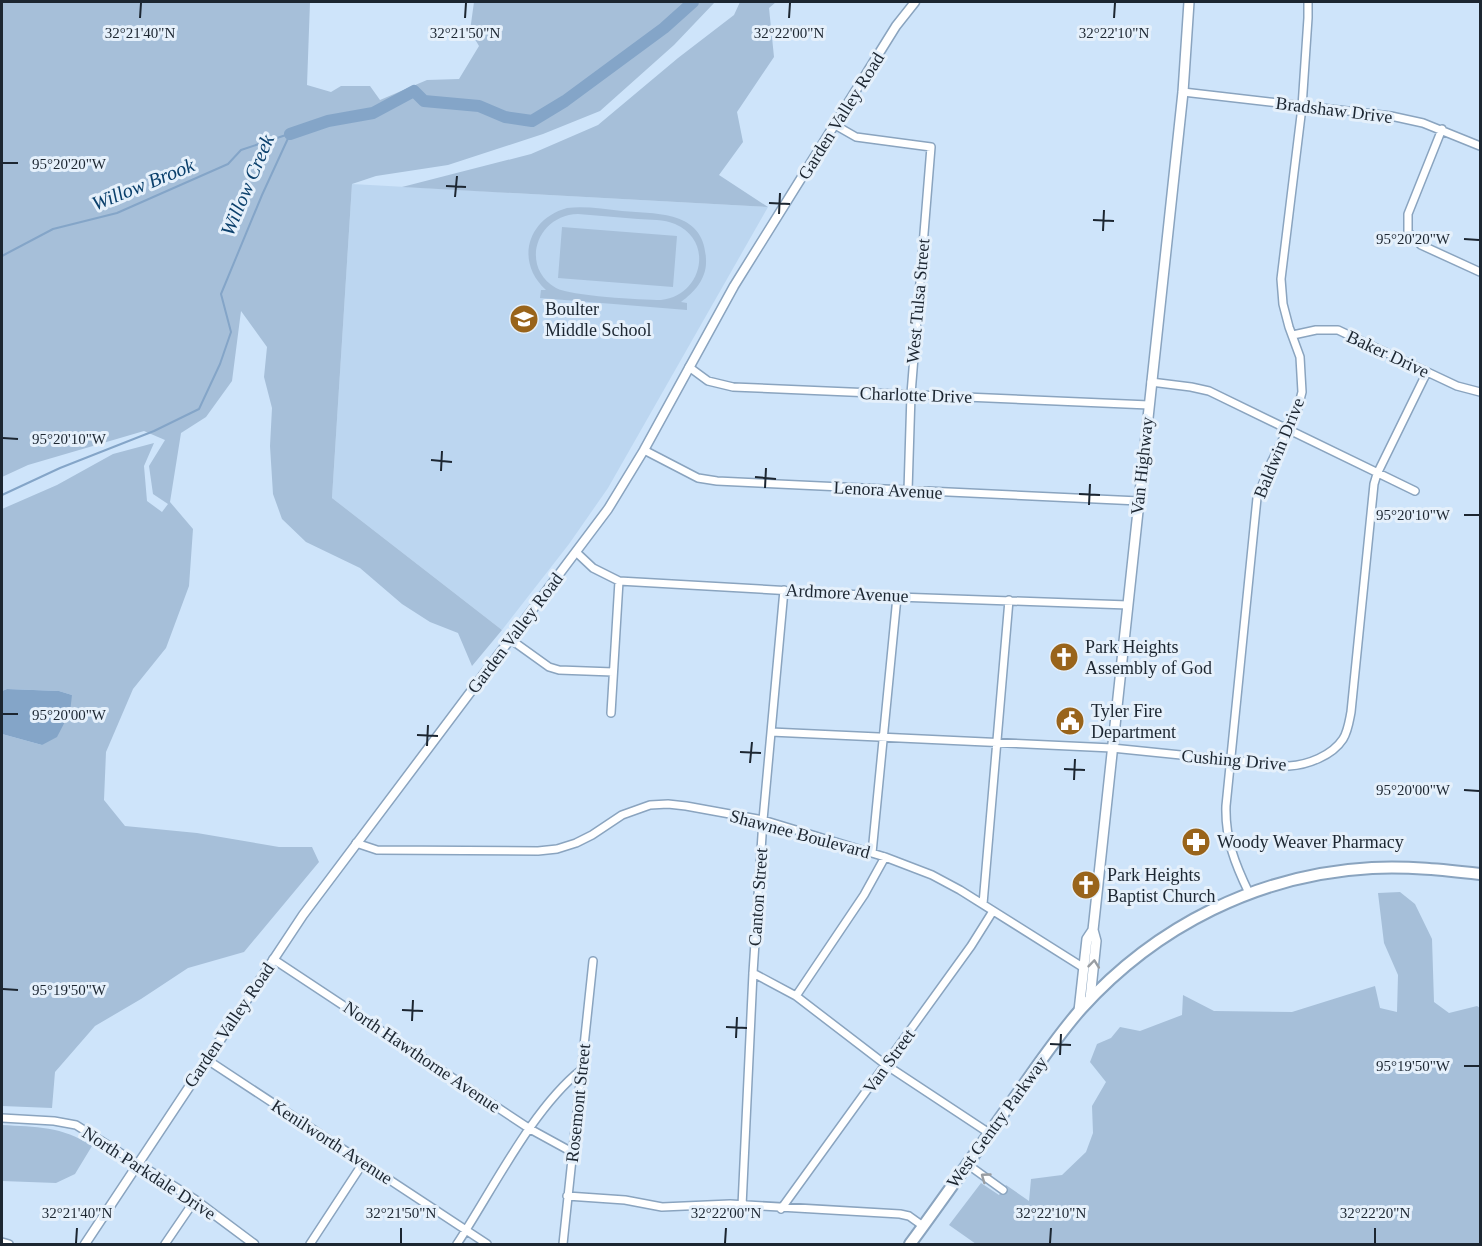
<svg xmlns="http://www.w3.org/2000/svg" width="1482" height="1246" viewBox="0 0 1482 1246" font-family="Georgia,serif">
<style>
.built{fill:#bcd6f0}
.green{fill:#a6bfd9;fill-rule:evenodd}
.water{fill:#84a5c8}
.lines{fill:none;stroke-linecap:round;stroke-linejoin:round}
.stream{stroke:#84a5c8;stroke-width:2}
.river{stroke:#84a5c8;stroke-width:12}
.minor-casing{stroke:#8aa4bf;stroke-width:10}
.tertiary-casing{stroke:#8aa4bf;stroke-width:11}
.secondary-casing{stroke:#8aa4bf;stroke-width:12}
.primary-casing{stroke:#8aa4bf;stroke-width:14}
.minor{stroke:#fff;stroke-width:7}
.tertiary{stroke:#fff;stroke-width:8}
.secondary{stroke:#fff;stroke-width:9}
.primary{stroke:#fff;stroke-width:10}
.oneway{stroke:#999da2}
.ticks{fill:none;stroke:#1c2631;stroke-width:2}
.labels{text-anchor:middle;stroke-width:6;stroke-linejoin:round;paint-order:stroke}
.street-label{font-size:18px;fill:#1c2631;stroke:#e5f0fb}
.poi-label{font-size:18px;fill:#1c2631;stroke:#e5f0fb;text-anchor:start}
.water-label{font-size:20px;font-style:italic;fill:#0b406c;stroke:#e5f0fb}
.ticks-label{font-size:15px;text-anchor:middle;fill:#1c2631;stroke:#e5f0fb;stroke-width:6;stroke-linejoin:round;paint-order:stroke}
</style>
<rect width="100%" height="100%" fill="#cee4fa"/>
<path class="built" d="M 352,184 L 768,207 L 608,488 L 569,544 L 502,630 L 332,498 Z"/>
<path class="green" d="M 2,2 L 310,2 L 307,85 L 331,92 L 341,86 L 370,86 L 380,100 L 427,80 L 459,79 L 479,46 L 470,31 L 474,2 L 715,2 L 674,45 L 600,111 L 543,134 L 448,165 L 376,176 L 352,184 L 332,498 L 502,630 L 472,666 L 458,633 L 430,622 L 402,604 L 360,568 L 306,542 L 282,519 L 273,494 L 270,446 L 272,408 L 264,377 L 267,347 L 241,311 L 232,381 L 206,417 L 181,433 L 170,502 L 193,529 L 189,586 L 166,648 L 133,689 L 106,752 L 104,800 L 125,826 L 197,833 L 279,847 L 312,847 L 319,862 L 244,952 L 188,968 L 141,999 L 95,1026 L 55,1072 L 52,1108 L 2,1106 L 2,734 L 42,745 L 72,695 L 59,691 L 7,689 L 2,691 L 2,509 L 57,485 L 113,454 L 154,443 L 144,466 L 147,501 L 162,512 L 168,504 L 153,494 L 149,466 L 165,440 L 144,431 L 28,465 L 2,477 Z
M 740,2 L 776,2 L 769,8 L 774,57 L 737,112 L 743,142 L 719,175 L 768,207 L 402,187 L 531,154 L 598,125 L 678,58 L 734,15 Z
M 567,208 C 585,206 604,209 622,211 C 659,214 705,211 706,260 C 707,278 695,292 681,302 L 687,303 L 687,310 L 540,298 L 541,290 L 546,290 C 515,262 527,219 567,208 ZM 578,214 C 598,216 618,217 638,219 C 650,220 664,219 675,224 C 715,241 702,296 661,300 C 642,300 570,296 556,288 C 519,266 537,215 578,214 Z
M 562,227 L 677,236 L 673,287 L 558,278 Z
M 1400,892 L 1415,904 L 1432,939 L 1434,1002 L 1449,1013 L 1477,1006 L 1480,1008 L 1480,1244 L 976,1244 L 949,1225 L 981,1183 L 999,1195 L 1006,1185 L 1029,1201 L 1031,1179 L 1062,1175 L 1086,1152 L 1093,1133 L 1092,1106 L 1106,1082 L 1090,1062 L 1097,1044 L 1111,1038 L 1120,1027 L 1140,1031 L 1182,1015 L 1183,995 L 1214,1011 L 1292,1012 L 1375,986 L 1380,1008 L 1397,1012 L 1398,975 L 1384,943 L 1378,893 Z
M 2,1125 C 36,1127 62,1126 92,1146 L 75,1174 L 56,1183 L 2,1181 Z"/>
<path class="water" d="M 7,689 L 59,691 L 72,695 L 70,712 L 57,737 L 42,745 L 2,734 L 2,691 Z"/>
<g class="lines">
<path class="stream" d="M 2,256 L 53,229 L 117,213 L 228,164 L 241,150 L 289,134
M 2,495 L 60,468 L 154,431 L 199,409 L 220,364 L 231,332 L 221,294 L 262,195 L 290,134"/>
<path class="river" d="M 290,134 L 328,121 L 373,113 L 414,91 L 424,101 L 479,106 L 505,117 L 532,121 L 565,101 L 664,28 L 693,2"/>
<g class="minor-casing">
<path id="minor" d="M 1183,92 L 1391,116 L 1423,123 L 1480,146
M 835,125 L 856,137 L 931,147 L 911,394 L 908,491
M 1442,129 L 1408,214 L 1408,232 L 1421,245 L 1480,272
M 1293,335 L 1316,330 L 1338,330 L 1457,386 L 1480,392
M 689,367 L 708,381 L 733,387 L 1149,405
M 1151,382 L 1191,387 L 1209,391 L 1415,491
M 644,450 L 698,478 L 717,481 L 1139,501
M 576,552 L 593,568 L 619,581 L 897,597 L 1128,605
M 510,639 L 549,667 L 559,670 L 613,672
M 611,713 L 619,581
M 771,732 L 1112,748 L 1289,766 C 1307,765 1332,756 1343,739 C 1348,731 1349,722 1351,712 L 1374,484 L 1377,474 L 1427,372
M 356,843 L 377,850 L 538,851 L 557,849 L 576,843 L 592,835 L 622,815 L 650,805 L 668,804 L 686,806 L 763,820 L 885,857 L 932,875 L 960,890 L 1084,968
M 872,853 L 897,597
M 1249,893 C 1235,864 1225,839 1226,806 L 1257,498 L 1271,463 L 1297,411 L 1302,392 L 1300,357 L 1289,327 L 1283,304 L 1281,279 L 1302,107 L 1308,18 L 1308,2
M 983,904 L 1009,600
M 273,959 L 530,1129 L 572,1152
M 753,973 L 796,996 L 886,1065 L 989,1133
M 796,996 L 864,895 L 885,857
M 206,1059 L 487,1244
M 2,1118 L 54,1121 L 76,1125 L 138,1164
M 967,1164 L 1003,1190
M 567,1196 L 625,1200 L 662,1207 L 730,1204 L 900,1214 L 909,1216 L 923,1226
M 742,1206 L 753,973 L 763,820 L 784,590
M 781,1209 L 971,946 L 993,911
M 2,1242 L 9,1244
M 165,1244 L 195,1200
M 310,1244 L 363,1163
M 457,1244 C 492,1191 532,1109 581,1070
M 563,1244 L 593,961"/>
</g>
<g class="tertiary-casing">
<path id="tertiary" d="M 138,1164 L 195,1200 L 254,1244
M 85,1244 L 303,915 L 608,509 L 644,450 L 734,286 L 896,26 L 915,2"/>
</g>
<g class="secondary-casing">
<path id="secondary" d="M 1090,999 L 1096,941 L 1093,930 L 1094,921 L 1183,92 L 1189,2
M 1079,1011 L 1087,939 L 1093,930"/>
</g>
<g class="primary-casing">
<path id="primary" d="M 910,1244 C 947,1194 982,1143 1018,1093 C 1038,1065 1058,1035 1081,1009 C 1156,926 1259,874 1372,868 C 1408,866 1445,870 1480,874"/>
</g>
<use href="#minor" class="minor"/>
<use href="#tertiary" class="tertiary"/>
<use href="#secondary" class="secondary"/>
<use href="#primary" class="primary"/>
</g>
<defs><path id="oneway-chevron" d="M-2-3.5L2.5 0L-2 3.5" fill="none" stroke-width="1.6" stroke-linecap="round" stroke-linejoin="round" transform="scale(1.5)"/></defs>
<g class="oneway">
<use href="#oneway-chevron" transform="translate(1094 964) rotate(-84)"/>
<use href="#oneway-chevron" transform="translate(985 1177) rotate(-144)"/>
</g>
<path class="ticks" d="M 140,18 L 141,3M 465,18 L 466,3M 789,18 L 790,3M 1114,18 L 1115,3M 3,163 L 18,163M 446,186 L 466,187M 455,197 L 457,176M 769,203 L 790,204M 779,214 L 780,193M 1093,220 L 1114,221M 1103,231 L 1104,210M 1464,239 L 1479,240M 3,438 L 18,439M 431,460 L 452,462M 441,471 L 442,451M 755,477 L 776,479M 765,488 L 766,468M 1079,494 L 1100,495M 1089,505 L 1090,484M 1464,515 L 1479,515M 3,714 L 18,714M 417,735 L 438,736M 427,746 L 428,725M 740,752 L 761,753M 750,763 L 752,742M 1064,769 L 1085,770M 1074,780 L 1075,759M 1464,790 L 1479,791M 3,989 L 18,990M 402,1010 L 423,1011M 412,1021 L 413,1000M 726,1027 L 747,1028M 736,1038 L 737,1017M 1050,1044 L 1071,1045M 1060,1055 L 1061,1034M 1464,1066 L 1479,1066M 76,1243 L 77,1228M 401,1243 L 401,1228M 725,1243 L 726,1228M 1050,1243 L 1051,1228M 1375,1243 L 1375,1228"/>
<defs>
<g id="school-disc" transform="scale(1.5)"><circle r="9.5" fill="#99641b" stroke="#e5f0fb"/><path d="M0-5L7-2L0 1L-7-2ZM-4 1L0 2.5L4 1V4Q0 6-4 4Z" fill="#fff"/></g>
<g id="church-disc" transform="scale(1.5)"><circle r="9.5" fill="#99641b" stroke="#e5f0fb"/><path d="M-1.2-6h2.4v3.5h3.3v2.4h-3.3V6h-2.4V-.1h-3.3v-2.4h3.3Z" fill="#fff"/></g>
<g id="civic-disc" transform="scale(1.5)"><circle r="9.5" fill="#99641b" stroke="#e5f0fb"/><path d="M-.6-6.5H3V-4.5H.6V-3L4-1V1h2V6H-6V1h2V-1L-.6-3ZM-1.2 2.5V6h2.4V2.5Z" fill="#fff"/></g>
<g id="pharmacy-disc" transform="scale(1.5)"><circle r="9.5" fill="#99641b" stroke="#e5f0fb"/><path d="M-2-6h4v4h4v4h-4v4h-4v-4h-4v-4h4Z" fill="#fff"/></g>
</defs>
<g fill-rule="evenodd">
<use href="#school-disc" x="524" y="319"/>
<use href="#church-disc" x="1064" y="657"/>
<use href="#civic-disc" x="1070" y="721"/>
<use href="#pharmacy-disc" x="1196" y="842"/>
<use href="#church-disc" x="1086" y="885"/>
</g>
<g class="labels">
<g class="street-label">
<text transform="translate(1334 110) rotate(7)" y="6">Bradshaw Drive</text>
<text transform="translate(841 116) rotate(-58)" y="6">Garden Valley Road</text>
<text transform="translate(918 301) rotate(-85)" y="6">West Tulsa Street</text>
<text transform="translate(1388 354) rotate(25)" y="6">Baker Drive</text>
<text transform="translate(916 395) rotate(2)" y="6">Charlotte Drive</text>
<text transform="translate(1279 448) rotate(-68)" y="6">Baldwin Drive</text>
<text transform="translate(1142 466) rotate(-84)" y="6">Van Highway</text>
<text transform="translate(888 490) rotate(3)" y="6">Lenora Avenue</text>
<text transform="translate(847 593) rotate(3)" y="6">Ardmore Avenue</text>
<text transform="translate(515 633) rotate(-53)" y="6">Garden Valley Road</text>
<text transform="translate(1234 760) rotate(5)" y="6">Cushing Drive</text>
<text transform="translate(800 834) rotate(15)" y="6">Shawnee Boulevard</text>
<text transform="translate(758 897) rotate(-86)" y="6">Canton Street</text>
<text transform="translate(229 1025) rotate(-56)" y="6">Garden Valley Road</text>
<text transform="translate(422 1057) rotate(34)" y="6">North Hawthorne Avenue</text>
<text transform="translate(889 1061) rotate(-54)" y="6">Van Street</text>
<text transform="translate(578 1103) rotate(-84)" y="6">Rosemont Street</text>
<text transform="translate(997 1122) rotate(-54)" y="6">West Gentry Parkway</text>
<text transform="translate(332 1142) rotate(33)" y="6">Kenilworth Avenue</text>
<text transform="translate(149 1173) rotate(33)" y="6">North Parkdale Drive</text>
</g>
<g class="poi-label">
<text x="545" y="315">Boulter<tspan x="545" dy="21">Middle School</tspan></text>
<text x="1085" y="653">Park Heights<tspan x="1085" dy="21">Assembly of God</tspan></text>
<text x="1091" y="717">Tyler Fire<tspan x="1091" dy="21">Department</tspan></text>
<text x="1217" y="848">Woody Weaver Pharmacy</text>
<text x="1107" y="881">Park Heights<tspan x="1107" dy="21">Baptist Church</tspan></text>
</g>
<g class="water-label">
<text transform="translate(143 184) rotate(-22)" y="7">Willow Brook</text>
<text transform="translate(247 185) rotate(-67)" y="7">Willow Creek</text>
</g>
</g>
<g class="ticks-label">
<text x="140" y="38">32°21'40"N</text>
<text x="465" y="38">32°21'50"N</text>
<text x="789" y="38">32°22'00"N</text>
<text x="1114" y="38">32°22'10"N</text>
<text x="69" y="169">95°20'20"W</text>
<text x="1413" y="244">95°20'20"W</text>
<text x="69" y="444">95°20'10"W</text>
<text x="1413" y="520">95°20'10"W</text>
<text x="69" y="720">95°20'00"W</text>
<text x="1413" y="795">95°20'00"W</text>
<text x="69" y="995">95°19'50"W</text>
<text x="1413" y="1071">95°19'50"W</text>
<text x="77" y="1218">32°21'40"N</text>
<text x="401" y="1218">32°21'50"N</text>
<text x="726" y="1218">32°22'00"N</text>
<text x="1051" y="1218">32°22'10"N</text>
<text x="1375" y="1218">32°22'20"N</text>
</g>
<rect width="1482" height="1246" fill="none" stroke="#1c2631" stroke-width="6"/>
</svg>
